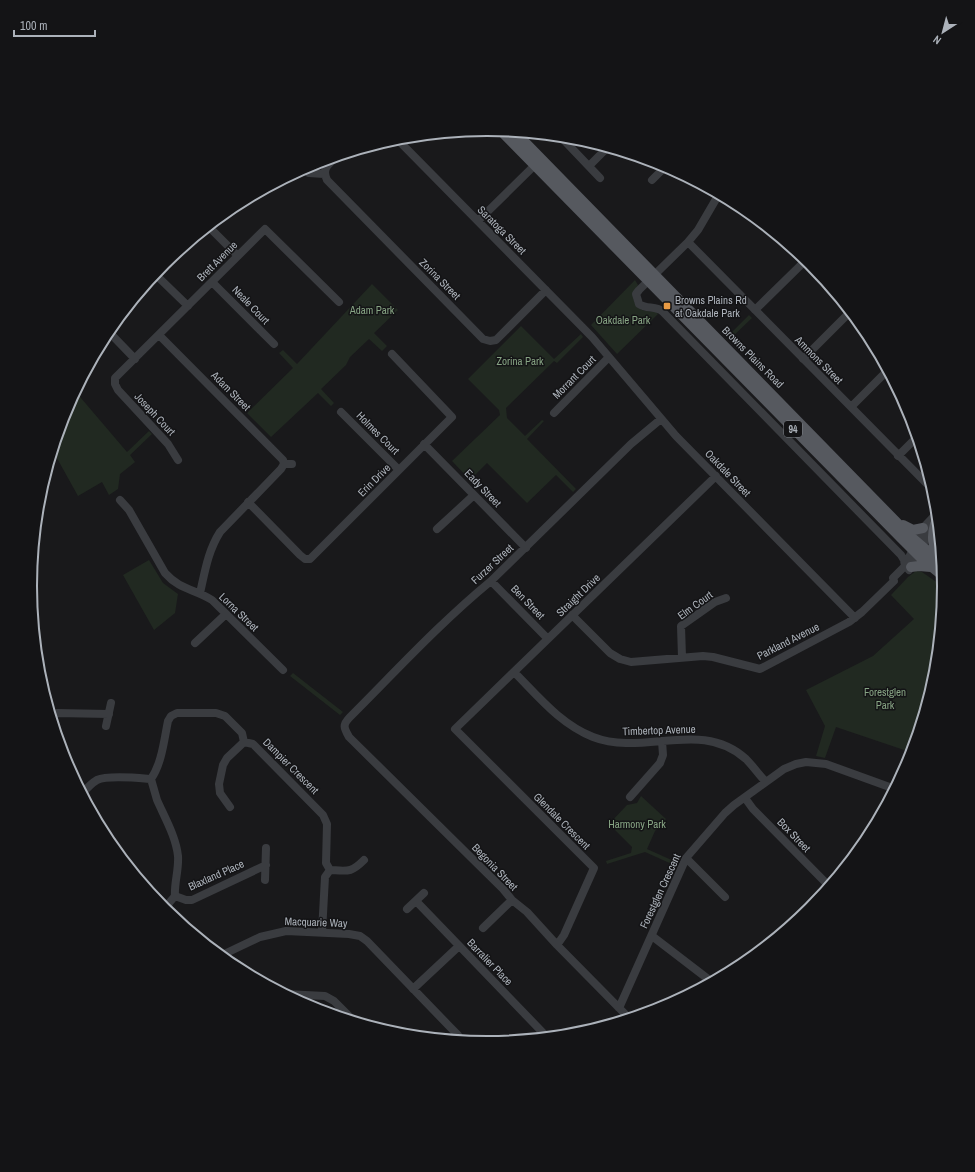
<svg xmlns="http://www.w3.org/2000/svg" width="975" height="1172" viewBox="0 0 975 1172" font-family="'Archivo Narrow',sans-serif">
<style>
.green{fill:#212921}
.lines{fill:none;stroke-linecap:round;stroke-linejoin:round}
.minor{stroke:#3a3c40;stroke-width:8}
.major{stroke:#56595f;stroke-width:10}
.poi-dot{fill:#e89a44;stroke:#141416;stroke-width:1.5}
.labels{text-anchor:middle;stroke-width:3;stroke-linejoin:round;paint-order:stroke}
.shield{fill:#141416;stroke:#7e8389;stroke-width:1}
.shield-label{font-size:10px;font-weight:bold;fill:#acb2ba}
.street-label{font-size:11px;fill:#acb2ba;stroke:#141416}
.poi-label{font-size:11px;fill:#acb2ba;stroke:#141416;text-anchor:start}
.park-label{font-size:11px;fill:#87a484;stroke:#141416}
.rim{fill:none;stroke:#acb2ba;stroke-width:2}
</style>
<rect width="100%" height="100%" fill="#19191b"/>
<path class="green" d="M 635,280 L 638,285 C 628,300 636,314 655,311 L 658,314 L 617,354 L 591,325 Z
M 372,284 L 398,310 L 374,333 L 387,346 L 382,351 L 369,339 L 350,357 L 346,365 L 321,389 L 334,403 L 331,406 L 318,393 L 271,437 L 247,413 L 293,368 L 279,353 L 283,350 L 297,364 Z
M 749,315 L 752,318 L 729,340 L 727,337 Z
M 521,326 L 554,359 L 581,334 L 583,337 L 557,363 L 554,361 L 506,408 L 507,418 L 525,436 L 542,420 L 544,421 L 527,439 L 576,489 L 573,492 L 556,475 L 527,503 L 487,463 L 470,480 L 452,461 L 500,415 L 499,410 L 468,379 Z
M 75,391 L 127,452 L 149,431 L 152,434 L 130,455 L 135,462 L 120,474 L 118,489 L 109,495 L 102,482 L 78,496 L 53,451 L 65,411 Z
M 149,560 L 163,583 L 178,594 L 175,613 L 154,630 L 123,575 Z
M 916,571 L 922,572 L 945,588 L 936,675 L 913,752 L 910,752 L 836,727 L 825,758 L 816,756 L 825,726 L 806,690 L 873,656 L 914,619 L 891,595 L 908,577 Z
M 293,673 L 343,712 L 340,715 L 290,676 Z
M 641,796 L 666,819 L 655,831 L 647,849 L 676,862 L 674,865 L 645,852 L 607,864 L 606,861 L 631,853 L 632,847 L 609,824 L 627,805 L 637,803 Z"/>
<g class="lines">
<path class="minor" d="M 560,136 L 600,178
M 396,138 L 592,337 L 676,436 L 855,618
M 338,155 C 330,164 321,167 327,180 L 483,339 L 490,341 L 496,340 L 546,290
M 589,166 L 608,147
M 309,173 L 324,174
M 652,180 L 667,165
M 719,194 L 698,230 L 688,242 L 639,290 L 636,294 L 639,304 C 647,310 656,305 663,312 L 901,555 L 904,560 L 905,566
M 478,221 L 539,161
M 208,226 L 238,256
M 688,242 L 935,492
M 156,275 L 188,306
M 212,282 L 274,344
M 755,310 L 807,259
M 108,331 L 135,359
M 159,335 L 283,460 L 284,464 L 281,469 L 220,532 C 208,551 205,571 200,593
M 803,359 L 851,311
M 851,407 L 888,370
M 341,412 L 399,470
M 554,413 L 609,357
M 424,444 L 526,548
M 898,456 L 918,436
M 178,460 L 168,444 L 118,390 L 115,384 L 115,378 L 265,229 L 339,302
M 284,464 L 292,464
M 120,500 L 129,510 L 165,573 C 180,590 195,589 212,600 L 283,670
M 248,502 L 300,555 L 305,559 L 310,559 L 452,417 L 392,354
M 437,529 L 474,495
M 909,570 C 920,558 923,539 934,525
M 491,581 L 548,639
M 572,615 L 610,653 L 620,659 L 631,662 L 703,656 L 713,657 L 760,669 L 849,622 L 862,612 L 894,581 L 893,578 L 905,566 L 923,528 L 938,512
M 195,643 L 226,614
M 682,657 L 681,626 L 715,602 L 726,598
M 514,672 C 538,696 560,724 593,737 C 644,757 701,718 746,759 C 753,766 759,775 766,782
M 51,716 L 57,713 L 109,714
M 106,726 L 111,703
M 83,793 C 87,788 92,783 97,780 C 108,775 138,778 151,779
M 630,797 L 660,763 L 663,755 L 662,741
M 745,798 L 753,809 L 830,887
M 230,807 L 220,793 L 219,784 L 223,765 L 227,758 L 244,742
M 103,833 L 107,840
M 686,858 L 725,897
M 330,870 C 348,871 351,873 364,860
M 265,880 L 266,848
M 175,896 L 186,900 L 192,900 L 266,865
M 416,901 L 548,1038
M 407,909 L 424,893
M 166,911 L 169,903 L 175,896 C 174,883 179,870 178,856 C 176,837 165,818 157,800 C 155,793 153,786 151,779 C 162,763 164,740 168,721 L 171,716 L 177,713 L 216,713 L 225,716 L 242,733 L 244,742 L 253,744 L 323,815 L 327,824 L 326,863 L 330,870 L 325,877 L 322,932
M 483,928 L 512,900
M 652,936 L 712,982
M 557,945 L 564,935 L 594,868 L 455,729 L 716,476
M 220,956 L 260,937 L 286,931 L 349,934 L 360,936 L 367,941 L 450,1027 L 458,1035 L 459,1041
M 413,989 L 459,946
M 285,994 L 325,996 L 334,1001 L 354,1021
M 619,1008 L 686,858 L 725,813 L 734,805 L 784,769 L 796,764 L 806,762 L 826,764 L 895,789
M 630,1019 L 557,945 L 527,912 L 512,900 L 503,889 L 349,737 C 344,728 342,725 350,717 C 396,671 441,622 491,581 L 631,444 L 661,419"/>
<path class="major" d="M 500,130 L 902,539 L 922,559 L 944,577
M 514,131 L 910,536 L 943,564
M 935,524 C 931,538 933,548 940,560
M 903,525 L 913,530 L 923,528
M 911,567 L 919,566 L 931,567"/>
</g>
<rect class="poi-dot" x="663" y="302" width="8" height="8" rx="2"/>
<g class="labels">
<rect class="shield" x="784" y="421" width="18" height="16" rx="3"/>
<g class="shield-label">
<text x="793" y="433">94</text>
</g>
<g class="street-label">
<text transform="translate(502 230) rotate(45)" y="4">Saratoga Street</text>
<text transform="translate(217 261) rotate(-45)" y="4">Brett Avenue</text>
<text transform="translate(440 279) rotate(45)" y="4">Zorina Street</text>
<text transform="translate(251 305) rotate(46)" y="4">Neale Court</text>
<text transform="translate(753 357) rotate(45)" y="4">Browns Plains Road</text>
<text transform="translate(819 360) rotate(45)" y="4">Ammons Street</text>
<text transform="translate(574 377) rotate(-45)" y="4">Morrant Court</text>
<text transform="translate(231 391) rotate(45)" y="4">Adam Street</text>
<text transform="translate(155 414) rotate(47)" y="4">Joseph Court</text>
<text transform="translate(378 433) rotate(45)" y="4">Holmes Court</text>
<text transform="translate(728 473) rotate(46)" y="4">Oakdale Street</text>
<text transform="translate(374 480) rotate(-45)" y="4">Erin Drive</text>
<text transform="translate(483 488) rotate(46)" y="4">Eady Street</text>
<text transform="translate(492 564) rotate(-43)" y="4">Furzer Street</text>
<text transform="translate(578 595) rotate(-44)" y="4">Straight Drive</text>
<text transform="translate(528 602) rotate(46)" y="4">Ben Street</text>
<text transform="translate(695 605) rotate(-36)" y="4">Elm Court</text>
<text transform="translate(239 612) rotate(44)" y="4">Lorna Street</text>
<text transform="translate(788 641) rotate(-27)" y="4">Parkland Avenue</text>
<text transform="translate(659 730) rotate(-2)" y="4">Timbertop Avenue</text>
<text transform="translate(291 766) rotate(45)" y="4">Dampier Crescent</text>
<text transform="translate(562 821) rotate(45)" y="4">Glendale Crescent</text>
<text transform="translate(794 835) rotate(46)" y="4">Box Street</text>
<text transform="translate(495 867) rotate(46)" y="4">Begonia Street</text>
<text transform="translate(216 875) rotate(-24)" y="4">Blaxland Place</text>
<text transform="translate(660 891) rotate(-65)" y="4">Forestglen Crescent</text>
<text transform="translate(316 922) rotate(2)" y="4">Macquarie Way</text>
<text transform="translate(490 962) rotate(46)" y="4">Barralier Place</text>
</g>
<g class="poi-label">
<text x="675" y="304">Browns Plains Rd<tspan x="675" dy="13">at Oakdale Park</tspan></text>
</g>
<g class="park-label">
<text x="372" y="314">Adam Park</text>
<text x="623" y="324">Oakdale Park</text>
<text x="520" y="365">Zorina Park</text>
<text x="885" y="696">Forestglen<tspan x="885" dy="13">Park</tspan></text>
<text x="637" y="828">Harmony Park</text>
</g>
</g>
<path d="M0 0H975V1172H0ZM37 586a450 450 0 1 1 900 0a450 450 0 1 1-900 0Z" fill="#141416" fill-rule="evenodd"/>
<path class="rim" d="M37 586a450 450 0 1 1 900 0a450 450 0 1 1-900 0Z"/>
<g transform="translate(943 32) rotate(216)" stroke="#141416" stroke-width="3" paint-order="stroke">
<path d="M0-3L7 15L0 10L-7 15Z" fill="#acb2ba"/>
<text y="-6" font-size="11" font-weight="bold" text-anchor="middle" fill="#acb2ba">N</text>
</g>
<path d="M14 30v6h81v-6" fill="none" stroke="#acb2ba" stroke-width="2"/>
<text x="20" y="30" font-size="12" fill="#acb2ba" stroke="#141416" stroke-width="3" paint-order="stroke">100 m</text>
</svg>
